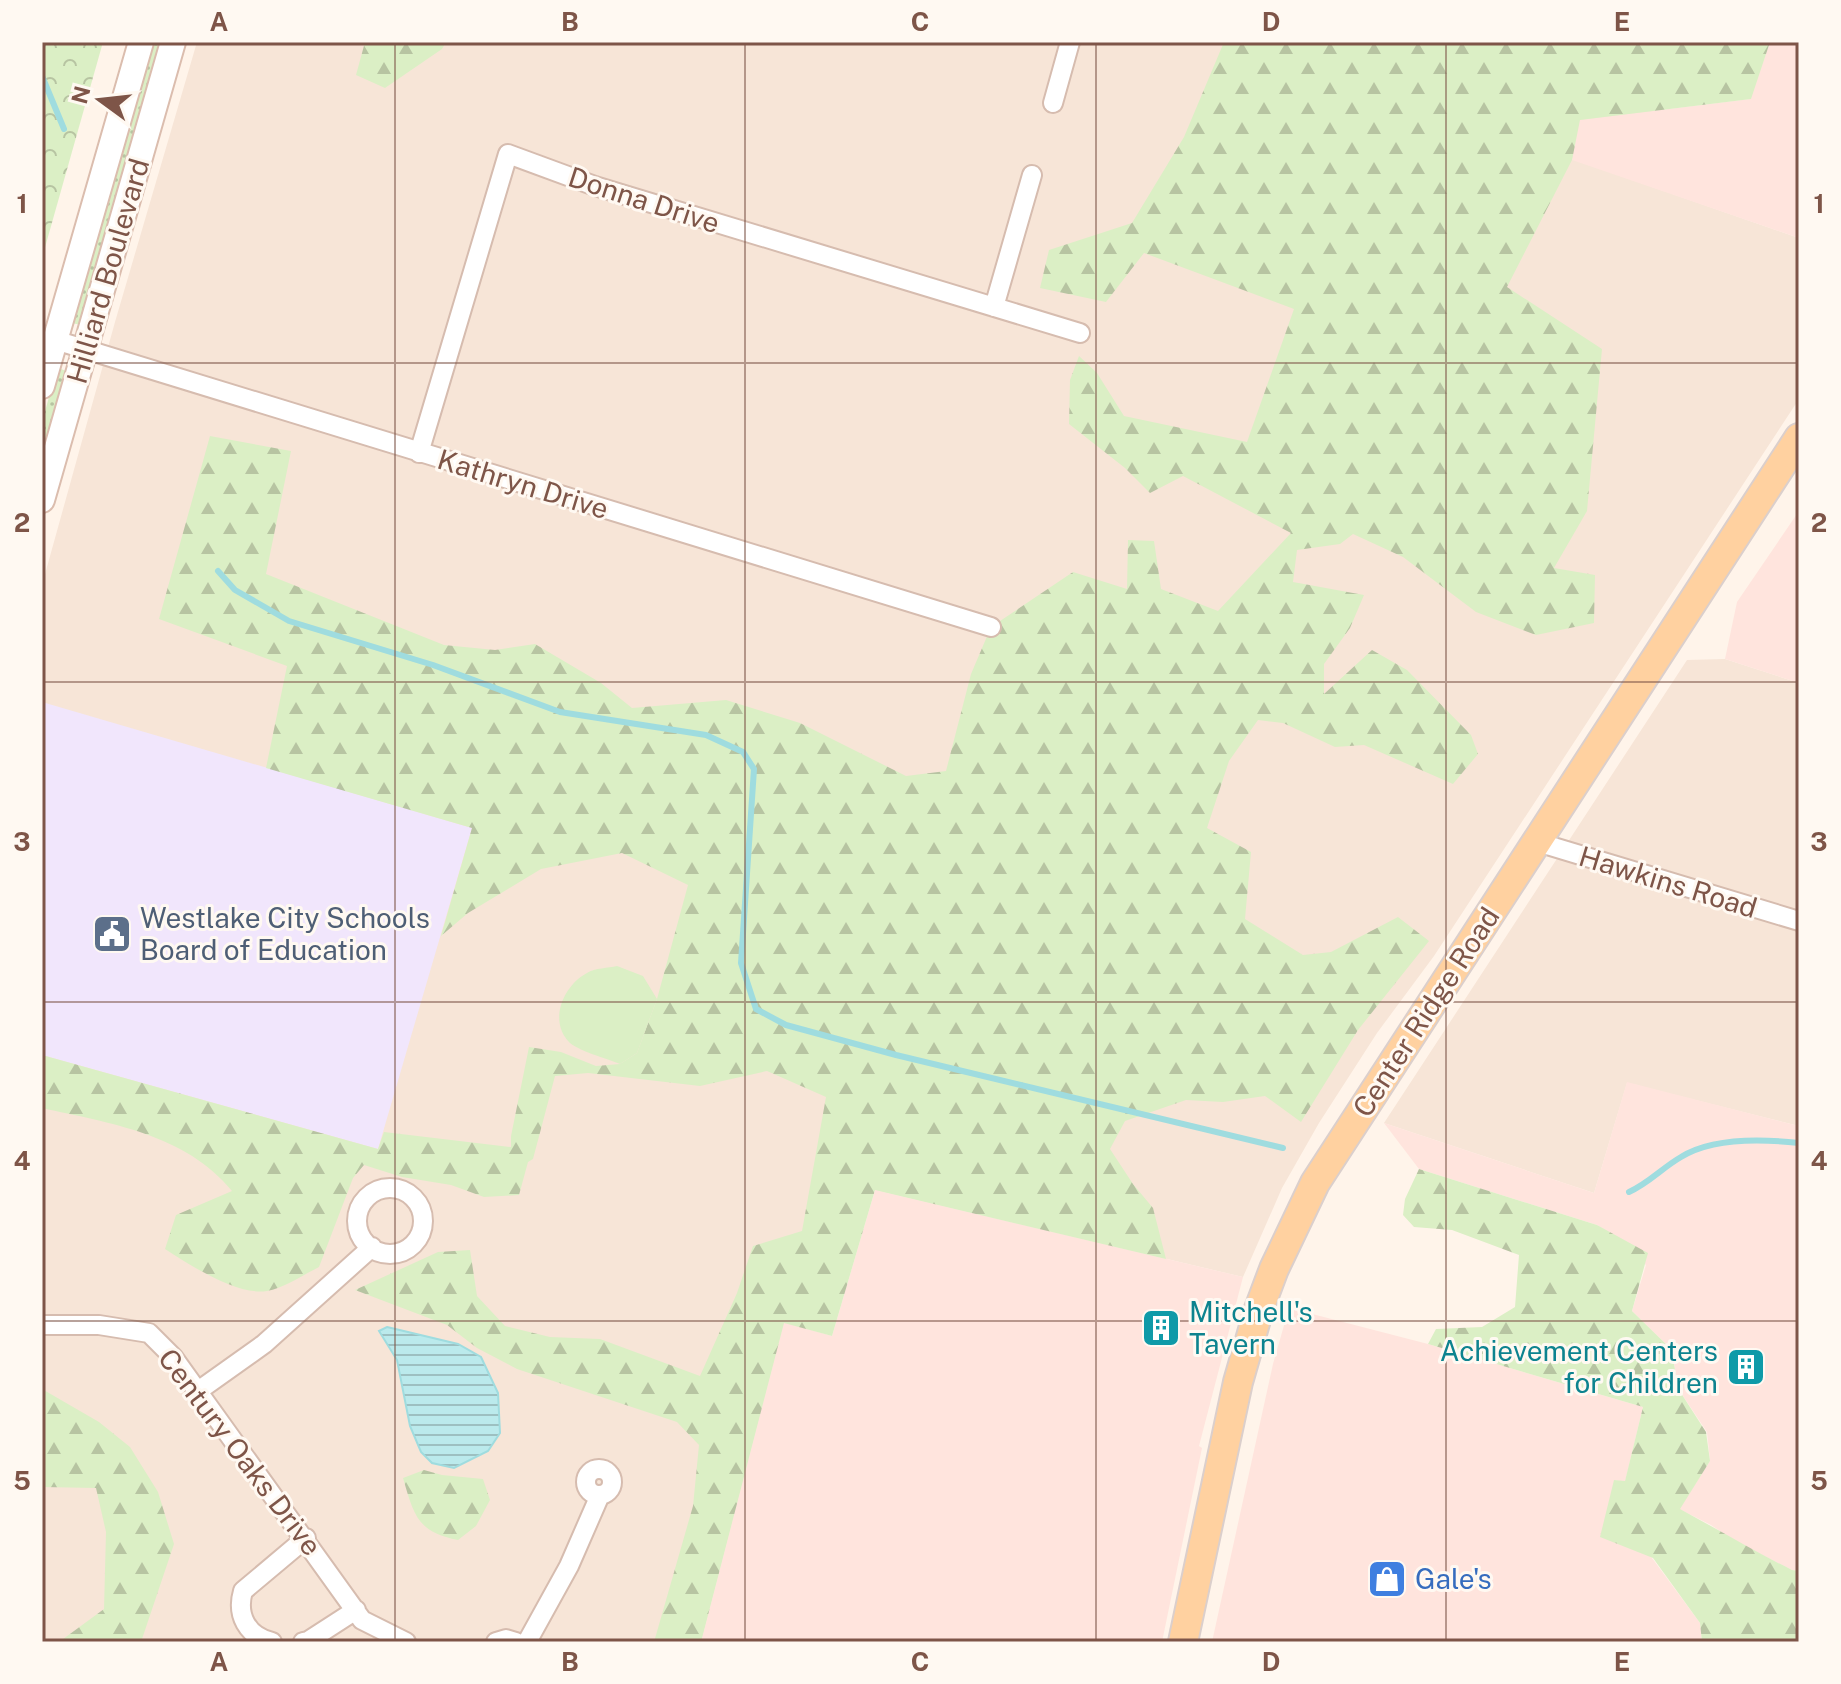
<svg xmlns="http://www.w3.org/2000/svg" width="1841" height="1684" viewBox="0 0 1841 1684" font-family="'Public Sans',sans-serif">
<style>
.residential{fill:#f7e5d7}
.commercial{fill:#ffe4dd}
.education{fill:#f1e6fc}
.grass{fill:url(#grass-dots)}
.forest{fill:url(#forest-firs)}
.park{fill:url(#park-crowns)}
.pitch{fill:#dbefc5}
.water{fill:url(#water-rules);stroke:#9fdcdf;stroke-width:2}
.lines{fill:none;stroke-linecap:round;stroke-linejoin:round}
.stream{stroke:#9fdcdf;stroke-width:6}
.minor-casing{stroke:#d6bcaf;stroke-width:22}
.secondary-casing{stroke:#dbbdae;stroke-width:28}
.primary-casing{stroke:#dbcfcc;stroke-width:32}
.minor{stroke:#fff;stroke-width:18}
.secondary{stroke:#fff;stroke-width:24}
.primary{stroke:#ffd1a0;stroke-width:28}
.grid{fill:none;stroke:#7e5548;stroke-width:2;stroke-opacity:0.55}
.labels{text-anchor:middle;stroke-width:6;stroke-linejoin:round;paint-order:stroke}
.street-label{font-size:28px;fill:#7e5548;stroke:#fff9f2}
.service-label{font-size:28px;fill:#4e5e75;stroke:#fff9f2;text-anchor:start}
.culture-label{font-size:28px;fill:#0d838f;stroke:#fff9f2;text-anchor:start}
.shop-label{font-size:28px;fill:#366cbe;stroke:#fff9f2;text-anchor:start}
.neatline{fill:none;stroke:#7e5548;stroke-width:3}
.grid-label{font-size:26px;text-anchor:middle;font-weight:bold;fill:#7e5548}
</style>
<defs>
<pattern id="grass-dots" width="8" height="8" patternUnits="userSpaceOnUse" patternTransform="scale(2)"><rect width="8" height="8" fill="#dbefc5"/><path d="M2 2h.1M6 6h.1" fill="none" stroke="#b7c4a2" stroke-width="1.8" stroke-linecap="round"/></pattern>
<pattern id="forest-firs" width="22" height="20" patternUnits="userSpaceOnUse" patternTransform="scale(2)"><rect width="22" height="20" fill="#dbefc5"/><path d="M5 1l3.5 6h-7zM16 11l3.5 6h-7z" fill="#b7c4a2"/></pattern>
<pattern id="park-crowns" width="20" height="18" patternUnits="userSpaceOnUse" patternTransform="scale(2)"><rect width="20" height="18" fill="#dbefc5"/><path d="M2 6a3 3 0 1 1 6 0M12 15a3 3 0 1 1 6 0" fill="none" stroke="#b7c4a2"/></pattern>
<pattern id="water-rules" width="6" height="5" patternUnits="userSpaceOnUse" patternTransform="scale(2)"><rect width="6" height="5" fill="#bbeaec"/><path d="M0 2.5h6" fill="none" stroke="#9dc0c1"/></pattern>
</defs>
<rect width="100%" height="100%" fill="#fff4ea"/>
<path class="residential" d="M 197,42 L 1770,42 L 1572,159 L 1799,238 L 1799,399 L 1434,956 L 1377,1033 L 1319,1123 L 1282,1188 L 1243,1277 L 875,1190 L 784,1323 L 701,1642 L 42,1642 L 42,585 L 115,322 Z
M 1725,659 L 1799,683 L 1799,1126 L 1627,1083 L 1594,1193 L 1384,1123 L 1687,660 Z"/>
<path class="commercial" d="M 1770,42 L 1799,42 L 1799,238 L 1572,160 L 1579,120 L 1750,99 Z
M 1799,511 L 1799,683 L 1725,659 L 1737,602 Z
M 1627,1082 L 1799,1126 L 1799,1571 L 1792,1570 L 1736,1542 L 1711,1525 L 1679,1509 L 1710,1461 L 1707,1432 L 1679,1390 L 1671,1349 L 1632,1311 L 1646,1265 L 1617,1238 L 1597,1225 L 1419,1169 L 1384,1123 L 1594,1193 Z
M 875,1190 L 1243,1277 L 1199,1446 L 1202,1448 L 1162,1642 L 701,1642 L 784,1322 L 832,1336 Z
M 1289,1308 L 1428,1344 L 1643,1407 L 1625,1482 L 1614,1480 L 1652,1558 L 1700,1623 L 1702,1642 L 1212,1642 L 1273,1364 Z"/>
<path class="education" d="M 42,702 L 472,828 L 378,1149 L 42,1055 Z"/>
<path class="grass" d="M 151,42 L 163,42 L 82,325 L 71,323 Z
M 61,369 L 66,371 L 67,375 L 42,462 L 42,422 L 56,372 Z"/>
<path class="forest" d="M 365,42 L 446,42 L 442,49 L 385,88 L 356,75 Z
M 1224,42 L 1770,42 L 1751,99 L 1580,120 L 1572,160 L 1507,287 L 1602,349 L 1587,511 L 1554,568 L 1595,575 L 1594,623 L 1536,635 L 1476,612 L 1403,557 L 1353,534 L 1340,544 L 1297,550 L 1293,582 L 1364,595 L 1350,628 L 1324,664 L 1324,694 L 1372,650 L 1407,670 L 1471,735 L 1478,754 L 1453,784 L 1364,745 L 1335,747 L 1283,723 L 1258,720 L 1229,761 L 1207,828 L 1251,852 L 1245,919 L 1303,955 L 1331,952 L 1398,917 L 1429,941 L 1358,1030 L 1301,1122 L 1265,1096 L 1223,1102 L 1186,1100 L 1125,1121 L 1110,1149 L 1133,1184 L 1153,1208 L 1166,1259 L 875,1190 L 832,1336 L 784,1323 L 701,1642 L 654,1642 L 693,1506 L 699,1445 L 677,1422 L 517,1369 L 477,1348 L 447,1325 L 355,1290 L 438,1252 L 470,1250 L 477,1296 L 505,1326 L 550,1337 L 600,1339 L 700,1376 L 737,1293 L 753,1246 L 802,1231 L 826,1097 L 767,1071 L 700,1086 L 588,1073 L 555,1076 L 533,1159 L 528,1162 L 519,1195 L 484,1197 L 451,1185 L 402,1177 L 364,1165 L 353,1178 L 319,1267 C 303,1275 284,1288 267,1291 C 237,1296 190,1265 165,1249 L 176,1215 L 232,1191 C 186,1134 109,1123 42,1108 L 42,1055 L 378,1149 L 384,1132 L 511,1147 L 511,1136 L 529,1047 L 561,1052 L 596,1066 L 620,1064 L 637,1053 L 657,999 L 688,885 L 622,853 L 541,869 L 468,913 L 441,936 L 472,828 L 266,768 L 287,666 L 159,619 L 210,436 L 291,451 L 266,574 L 444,645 L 495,650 L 535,644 L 601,683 L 632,708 L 726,700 L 800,723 L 906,776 L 946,771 L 971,674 L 991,627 L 1073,572 L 1127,589 L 1128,540 L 1154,541 L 1161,589 L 1218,611 L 1291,533 L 1183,476 L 1150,493 L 1125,468 L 1069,424 L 1070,380 L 1079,356 L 1097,373 L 1124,416 L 1247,442 L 1294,309 L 1144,253 L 1106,302 L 1040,288 L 1049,250 L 1132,223 L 1184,137 Z
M 1419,1169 L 1597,1225 L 1648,1253 L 1632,1311 L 1671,1349 L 1679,1390 L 1706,1432 L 1710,1461 L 1680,1509 C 1717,1529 1754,1551 1792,1570 L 1799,1571 L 1799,1642 L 1702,1642 L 1700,1623 L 1653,1558 L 1600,1537 L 1614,1480 L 1625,1481 L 1643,1407 L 1428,1344 L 1436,1329 L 1482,1327 L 1515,1307 L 1519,1255 L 1452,1230 L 1414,1227 L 1403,1215 L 1405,1199 Z
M 42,1389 L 99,1422 L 130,1447 L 158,1492 L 174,1544 L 141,1642 L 59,1642 L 104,1609 L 106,1532 L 96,1488 L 42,1487 Z
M 424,1470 L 442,1475 L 483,1479 L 490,1500 L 476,1526 L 458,1540 C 417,1532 414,1515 403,1478 Z"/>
<path class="park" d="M 42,42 L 103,42 L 42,258 Z"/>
<path class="pitch" d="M 617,966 L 643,976 L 657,999 L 637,1053 L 620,1064 C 608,1059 576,1050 569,1042 C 548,1020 564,985 587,973 C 595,968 608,968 617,966 Z"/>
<path class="water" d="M 387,1327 L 458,1344 L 481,1357 L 498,1393 L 500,1433 L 488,1451 L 454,1468 L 432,1463 L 421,1452 L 410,1426 L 397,1360 L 379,1331 Z"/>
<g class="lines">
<path class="stream" d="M 42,76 L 64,129
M 218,571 L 235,590 L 289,621 L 433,665 L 560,712 L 706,735 L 743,752 L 754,769 L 741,963 L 756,1009 L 786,1025 L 896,1055 L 1283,1148
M 1629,1192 C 1649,1183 1662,1168 1681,1157 C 1713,1137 1763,1139 1799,1143"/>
<g class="minor-casing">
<path id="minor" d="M 1053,103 L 1070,42
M 994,307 L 1032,175
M 55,340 L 991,627
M 419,453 L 508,154 L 595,186 L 1080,333
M 1537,842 L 1799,921
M357 1221a33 33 0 1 1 66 0a33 33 0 1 1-66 0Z
M 42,1325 L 99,1325 L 149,1333 L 173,1357 L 362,1620 L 406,1642
M 198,1391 L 264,1344 L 372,1247
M586 1482a13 13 0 1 1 26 0a13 13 0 1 1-26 0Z
M 272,1642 C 247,1636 236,1615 243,1591 L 306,1538
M 303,1642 L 308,1641 L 356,1610
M 496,1642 L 506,1639 L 516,1642
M 527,1642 L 569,1566 L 600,1495"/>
</g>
<g class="secondary-casing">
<path id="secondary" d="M 42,386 L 141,42
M 42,500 L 173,42"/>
</g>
<g class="primary-casing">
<path id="primary" d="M 1183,1642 L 1238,1382 L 1259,1309 L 1274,1269 L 1315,1183 L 1799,438"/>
</g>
<use href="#minor" class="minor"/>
<use href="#secondary" class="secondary"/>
<use href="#primary" class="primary"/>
</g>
<path class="grid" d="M 395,42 L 395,1642M 745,42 L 745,1642M 1096,42 L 1096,1642M 1446,42 L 1446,1642M 42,363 L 1799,363M 42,682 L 1799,682M 42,1002 L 1799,1002M 42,1321 L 1799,1321"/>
<defs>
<g id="civic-square" transform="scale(2)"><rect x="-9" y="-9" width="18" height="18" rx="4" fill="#5c6f8a" stroke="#fff9f2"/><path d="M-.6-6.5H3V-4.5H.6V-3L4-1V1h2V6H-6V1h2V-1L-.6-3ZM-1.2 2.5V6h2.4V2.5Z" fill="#fff"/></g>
<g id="building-square" transform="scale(2)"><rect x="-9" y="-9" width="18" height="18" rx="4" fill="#0f9aa8" stroke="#fff9f2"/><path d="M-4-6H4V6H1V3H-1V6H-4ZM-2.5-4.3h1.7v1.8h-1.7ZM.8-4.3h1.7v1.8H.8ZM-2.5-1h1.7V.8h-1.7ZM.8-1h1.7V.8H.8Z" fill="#fff"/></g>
<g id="shop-square" transform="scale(2)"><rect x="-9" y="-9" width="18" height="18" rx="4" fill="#3f7fe0" stroke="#fff9f2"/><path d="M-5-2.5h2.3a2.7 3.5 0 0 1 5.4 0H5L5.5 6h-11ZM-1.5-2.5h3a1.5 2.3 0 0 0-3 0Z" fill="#fff"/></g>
</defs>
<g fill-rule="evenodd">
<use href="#civic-square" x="112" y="934"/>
<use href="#building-square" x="1161" y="1328"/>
<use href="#building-square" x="1746" y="1367"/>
<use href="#shop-square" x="1387" y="1579"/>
</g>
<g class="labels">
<g class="street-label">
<text transform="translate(644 200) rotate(18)" y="10">Donna Drive</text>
<text transform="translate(108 271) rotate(-74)" y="10">Hilliard Boulevard</text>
<text transform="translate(523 484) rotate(17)" y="10">Kathryn Drive</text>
<text transform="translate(1668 882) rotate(17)" y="10">Hawkins Road</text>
<text transform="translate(1426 1012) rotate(-57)" y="10">Center Ridge Road</text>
<text transform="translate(240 1452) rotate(53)" y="10">Century Oaks Drive</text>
</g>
<g class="service-label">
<text x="140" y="928">Westlake City Schools<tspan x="140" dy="32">Board of Education</tspan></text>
</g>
<g class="culture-label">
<text x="1189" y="1322">Mitchell's<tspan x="1189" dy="32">Tavern</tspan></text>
<text x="1718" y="1361" text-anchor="end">Achievement Centers<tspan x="1718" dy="32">for Children</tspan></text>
</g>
<g class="shop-label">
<text x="1415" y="1589">Gale's</text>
</g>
</g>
<rect width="1841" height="1684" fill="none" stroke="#fff9f2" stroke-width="88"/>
<g transform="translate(100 100) rotate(285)" stroke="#fff9f2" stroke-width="6" paint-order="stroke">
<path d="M0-6L14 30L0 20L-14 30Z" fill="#7e5548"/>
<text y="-12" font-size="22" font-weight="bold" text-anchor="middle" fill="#7e5548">N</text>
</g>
<rect x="44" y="44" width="1753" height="1596" class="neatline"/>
<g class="grid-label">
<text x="219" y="31">A</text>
<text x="570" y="31">B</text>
<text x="920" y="31">C</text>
<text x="1271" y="31">D</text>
<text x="1622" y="31">E</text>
<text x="22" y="213">1</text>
<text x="1819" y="213">1</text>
<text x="22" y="532">2</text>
<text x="1819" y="532">2</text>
<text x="22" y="851">3</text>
<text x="1819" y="851">3</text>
<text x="22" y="1170">4</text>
<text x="1819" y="1170">4</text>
<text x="22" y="1490">5</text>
<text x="1819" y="1490">5</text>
<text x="219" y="1671">A</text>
<text x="570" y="1671">B</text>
<text x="920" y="1671">C</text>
<text x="1271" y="1671">D</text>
<text x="1622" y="1671">E</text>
</g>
</svg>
